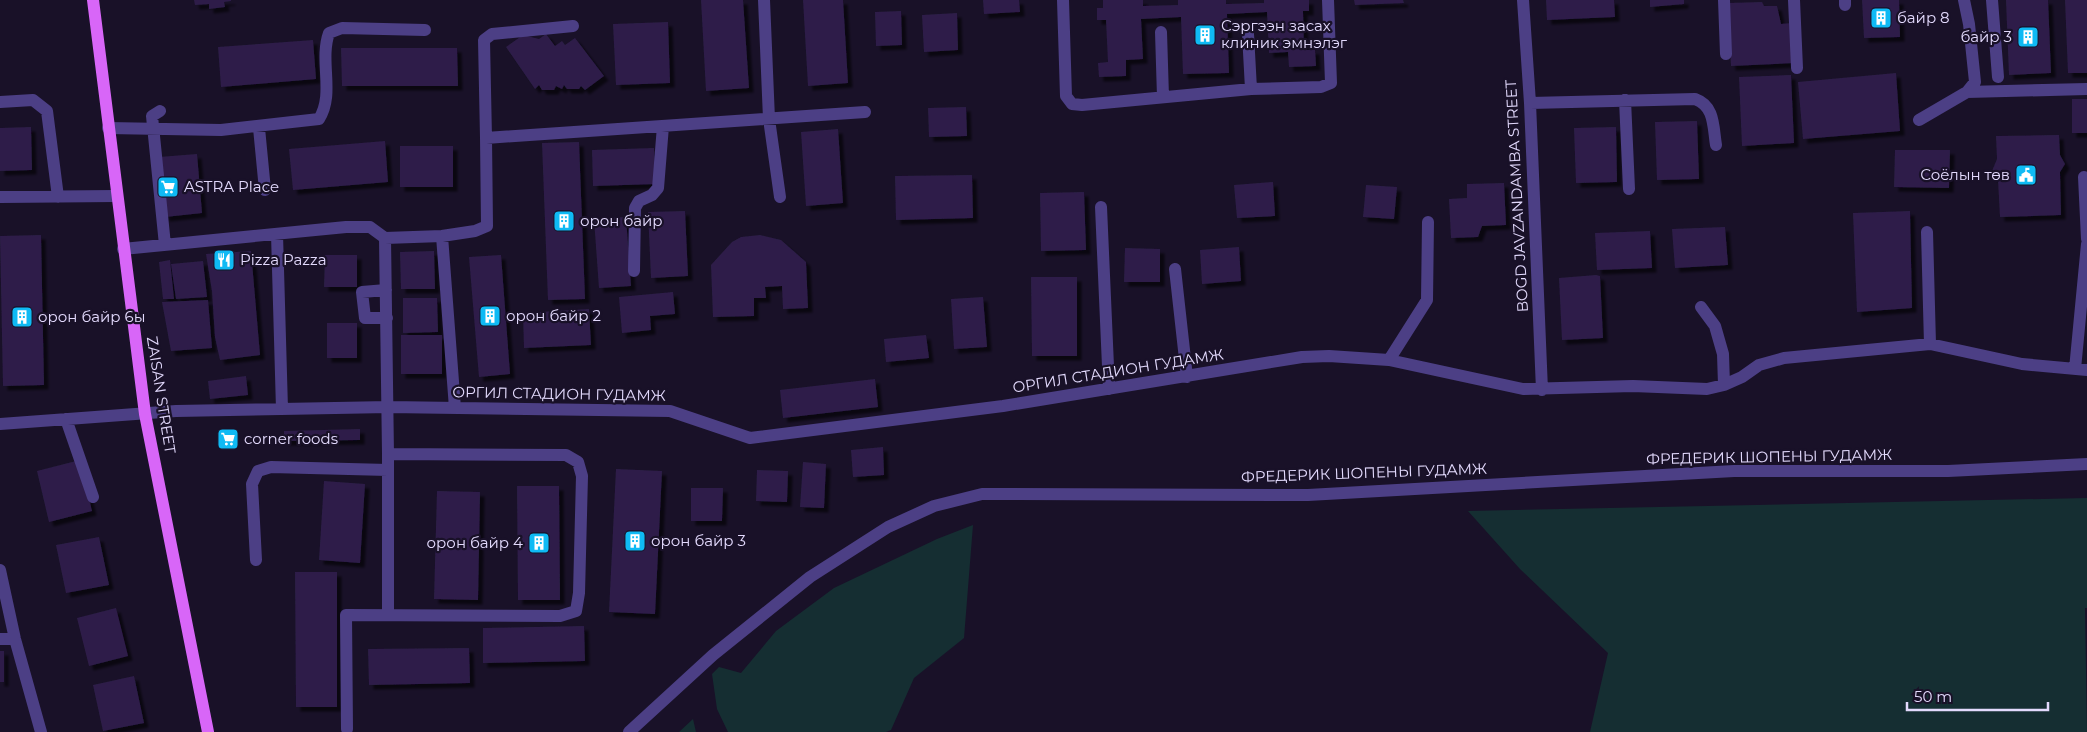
<svg xmlns="http://www.w3.org/2000/svg" width="2087" height="732" viewBox="0 0 2087 732" font-family="Montserrat,sans-serif">
<style>
.green{fill:#152e32}
.building{fill:#2d1e48;filter:url(#shadow)}
.lines{fill:none;stroke-linecap:round;stroke-linejoin:round}
.minor{stroke:#4c3f85;stroke-width:12}
.major{stroke:#d866f8;stroke-width:12}
.labels{text-anchor:middle;stroke-width:4.5;stroke-linejoin:round;paint-order:stroke}
.poi-label{font-size:15px;fill:#e3dafd;stroke:#191128;text-anchor:start}
.street-label{font-size:15px;fill:#e3dafd;stroke:#191128}
</style>
<defs>
<filter id="shadow"><feDropShadow dx="4.5" dy="4.5" stdDeviation="1" flood-color="#0009"/></filter>
</defs>
<rect width="100%" height="100%" fill="#191128"/>
<path class="green" d="M 2087,498 L 2087,608 L 2085,608 L 2087,732 L 1590,732 L 1608,653 L 1520,569 L 1468,511 Z
M 973,525 L 964,638 L 914,678 L 891,730 L 886,732 L 728,732 L 717,709 L 712,674 L 719,667 L 741,673 L 776,631 L 834,588 L 937,539 Z
M 693,719 L 696,732 L 679,732 Z"/>
<path class="building" d="M 194,0 L 231,0 L 231,1 L 224,2 L 225,7 L 209,9 L 209,4 L 195,5 Z
M 701,0 L 743,0 L 749,88 L 706,91 Z
M 803,0 L 843,0 L 848,83 L 808,86 Z
M 983,0 L 1019,0 L 1020,12 L 984,14 Z
M 1103,0 L 1143,0 L 1143,6 L 1178,5 L 1178,0 L 1226,0 L 1226,4 L 1264,3 L 1264,0 L 1309,0 L 1309,11 L 1303,11 L 1304,50 L 1315,50 L 1316,66 L 1289,67 L 1288,52 L 1269,53 L 1267,12 L 1227,14 L 1229,73 L 1183,74 L 1181,17 L 1141,19 L 1143,59 L 1126,60 L 1126,76 L 1099,77 L 1098,63 L 1108,62 L 1106,20 L 1097,20 L 1097,8 L 1103,8 Z
M 1354,0 L 1403,0 L 1404,3 L 1355,5 Z
M 1546,0 L 1614,0 L 1615,17 L 1547,20 Z
M 1650,0 L 1684,0 L 1684,4 L 1650,7 Z
M 1862,0 L 1899,0 L 1900,37 L 1864,38 Z
M 2006,0 L 2048,0 L 2051,73 L 2009,75 Z
M 2065,0 L 2087,0 L 2087,73 L 2068,73 Z
M 1762,2 L 1764,6 L 1777,6 L 1781,24 L 1791,23 L 1793,63 L 1731,66 L 1728,3 Z
M 901,11 L 902,45 L 876,46 L 875,12 Z
M 957,13 L 958,50 L 924,52 L 922,15 Z
M 668,22 L 670,83 L 616,85 L 613,24 Z
M 546,34 L 555,46 L 562,41 L 565,45 L 575,38 L 604,76 L 585,90 L 581,86 L 579,89 L 567,89 L 564,85 L 562,89 L 556,86 L 554,90 L 542,90 L 539,85 L 535,89 L 506,47 L 523,35 L 539,39 Z
M 313,40 L 316,79 L 221,87 L 218,47 Z
M 341,48 L 457,48 L 458,86 L 342,86 Z
M 1896,73 L 1900,131 L 1803,139 L 1798,82 Z
M 1791,75 L 1794,143 L 1742,146 L 1739,77 Z
M 2072,99 L 2087,99 L 2087,133 L 2072,133 Z
M 966,107 L 967,136 L 929,137 L 928,108 Z
M 1697,121 L 1699,179 L 1657,180 L 1655,122 Z
M 31,127 L 32,170 L 0,171 L 0,128 Z
M 1616,127 L 1617,182 L 1576,183 L 1574,128 Z
M 838,129 L 843,203 L 806,206 L 801,132 Z
M 2059,135 L 2060,155 L 2065,164 L 2060,172 L 2061,215 L 2000,217 L 1998,180 L 1993,177 L 1992,171 L 1997,159 L 1996,136 Z
M 385,141 L 388,182 L 293,190 L 289,149 Z
M 579,142 L 585,299 L 548,300 L 542,143 Z
M 400,146 L 453,146 L 453,187 L 400,187 Z
M 654,148 L 656,184 L 593,186 L 592,150 Z
M 1895,150 L 1950,150 L 1949,188 L 1894,187 Z
M 197,154 L 202,213 L 165,217 L 159,157 Z
M 972,175 L 973,218 L 896,220 L 895,176 Z
M 1273,182 L 1275,216 L 1237,218 L 1234,185 Z
M 1504,183 L 1506,225 L 1482,226 L 1478,237 L 1451,238 L 1449,199 L 1467,198 L 1467,184 Z
M 1366,185 L 1397,187 L 1394,219 L 1363,217 Z
M 1084,192 L 1086,250 L 1041,251 L 1040,193 Z
M 685,211 L 688,276 L 651,278 L 648,212 Z
M 1910,211 L 1912,308 L 1857,312 L 1853,213 Z
M 626,217 L 631,286 L 599,288 L 594,219 Z
M 1725,227 L 1728,265 L 1675,268 L 1672,229 Z
M 1650,231 L 1652,268 L 1597,270 L 1595,233 Z
M 41,235 L 44,385 L 3,386 L 0,236 Z
M 760,235 L 781,240 L 806,262 L 808,308 L 783,309 L 782,286 L 765,287 L 766,298 L 754,298 L 754,316 L 713,317 L 711,265 L 732,242 L 741,237 Z
M 1239,247 L 1241,281 L 1202,284 L 1200,250 Z
M 1125,248 L 1160,249 L 1160,282 L 1124,282 Z
M 251,251 L 260,355 L 220,360 L 215,337 L 212,291 L 206,254 Z
M 434,251 L 435,289 L 401,289 L 400,252 Z
M 325,255 L 357,255 L 357,287 L 324,287 Z
M 501,255 L 510,374 L 479,377 L 469,257 Z
M 170,260 L 174,299 L 163,299 L 159,262 Z
M 203,261 L 207,297 L 176,299 L 171,264 Z
M 1596,275 L 1600,276 L 1603,338 L 1562,340 L 1559,278 Z
M 1031,277 L 1077,277 L 1077,356 L 1032,356 Z
M 673,292 L 675,314 L 650,316 L 651,330 L 622,333 L 619,297 Z
M 983,297 L 987,347 L 954,349 L 951,299 Z
M 403,298 L 437,298 L 438,332 L 403,333 Z
M 208,300 L 212,348 L 171,351 L 162,302 Z
M 589,309 L 591,345 L 524,348 L 523,313 Z
M 327,323 L 357,323 L 357,358 L 327,358 Z
M 401,335 L 442,335 L 442,374 L 401,374 Z
M 926,335 L 929,358 L 886,362 L 884,339 Z
M 246,376 L 248,395 L 210,399 L 208,381 Z
M 875,379 L 878,407 L 783,418 L 780,390 Z
M 360,429 L 360,440 L 284,441 L 284,431 Z
M 883,447 L 884,475 L 853,477 L 851,450 Z
M 80,460 L 92,511 L 49,522 L 37,471 Z
M 803,462 L 826,464 L 824,508 L 800,507 Z
M 616,469 L 662,471 L 655,614 L 609,612 Z
M 757,470 L 788,471 L 787,502 L 756,501 Z
M 324,481 L 365,484 L 360,563 L 319,560 Z
M 517,486 L 559,486 L 560,600 L 518,600 Z
M 691,488 L 723,488 L 722,521 L 691,521 Z
M 437,491 L 480,492 L 478,600 L 434,599 Z
M 99,537 L 109,585 L 66,593 L 56,545 Z
M 295,572 L 337,572 L 337,707 L 296,707 Z
M 116,608 L 128,656 L 89,666 L 77,618 Z
M 584,626 L 585,661 L 483,663 L 483,628 Z
M 469,648 L 470,683 L 369,685 L 368,649 Z
M 0,651 L 4,651 L 4,682 L 0,682 Z
M 134,676 L 144,723 L 103,731 L 93,685 Z"/>
<g class="lines">
<path class="minor" d="M 764,0 L 769,119 L 780,197
M 1063,0 L 1066,96 L 1072,104 L 1082,105 L 1251,89 L 1321,87 L 1331,83 L 1328,0
M 1523,0 L 1530,103 L 1542,390
M 1724,0 L 1726,54
M 1794,0 L 1797,68
M 1845,0 L 1845,5
M 1992,0 L 1998,77
M 1161,32 L 1163,97
M 1248,34 L 1251,89
M 1967,92 L 2087,89
M 1625,100 L 1629,189
M 0,102 L 33,100 L 47,111 L 58,197
M 1530,103 L 1695,99 C 1715,106 1713,127 1716,145
M 160,111 L 152,116 L 165,245
M 1919,120 L 1967,92 L 1975,82 L 1969,24 L 1964,0
M 108,128 L 221,130 L 319,119 C 335,94 319,61 329,33 L 342,28 L 425,30
M 259,128 L 265,190
M 486,138 L 484,40 L 492,34 L 573,26
M 2084,177 L 2087,239
M 0,197 L 116,196
M 1101,207 L 1109,389
M 1927,232 L 1930,344
M 277,234 L 282,409
M 442,236 L 455,408
M 385,238 L 388,454
M 123,249 L 346,227 L 370,227 L 385,238 L 442,236 L 475,231 L 487,226 L 486,138 L 865,112
M 1175,269 L 1187,377
M 634,271 L 635,208 L 639,201 L 652,195 L 658,188 L 663,126
M 386,290 L 362,292 L 365,318 L 387,318
M 1701,307 L 1715,326 L 1723,354 L 1724,385
M 1389,360 L 1427,300 L 1428,222
M 2075,369 L 2087,244
M 66,419 L 93,497
M 0,424 L 176,411 L 389,407 L 670,411 L 750,438 L 1003,406 L 1302,357 L 1329,356 L 1389,360 L 1523,389 L 1633,386 L 1707,389 L 1724,385 L 1742,377 L 1759,365 L 1784,358 L 1930,344 L 2022,364 L 2087,370
M 256,560 L 252,484 L 258,471 L 271,467 L 388,470
M 0,570 L 15,639 L 41,732
M 0,639 L 15,639
M 347,729 L 346,615 L 560,616 L 576,611 L 579,593 L 582,476 L 578,462 L 566,455 L 388,454 L 388,614
M 629,732 L 713,655 L 810,577 L 888,527 L 934,506 L 982,494 L 1308,495 L 1734,471 L 1948,471 L 2087,464"/>
<path class="major" d="M 93,0 L 145,414 L 208,732"/>
</g>
<defs>
<g id="building-square" transform="scale(1.125)"><rect x="-9" y="-9" width="18" height="18" rx="4" fill="#0fbaf4" stroke="#191128"/><path d="M-4-6H4V6H1V3H-1V6H-4ZM-2.5-4.3h1.7v1.8h-1.7ZM.8-4.3h1.7v1.8H.8ZM-2.5-1h1.7V.8h-1.7ZM.8-1h1.7V.8H.8Z" fill="#fff"/></g>
<g id="civic-square" transform="scale(1.125)"><rect x="-9" y="-9" width="18" height="18" rx="4" fill="#0fbaf4" stroke="#191128"/><path d="M-.6-6.5H3V-4.5H.6V-3L4-1V1h2V6H-6V1h2V-1L-.6-3ZM-1.2 2.5V6h2.4V2.5Z" fill="#fff"/></g>
<g id="supermarket-square" transform="scale(1.125)"><rect x="-9" y="-9" width="18" height="18" rx="4" fill="#0fbaf4" stroke="#191128"/><path d="M-6-5.5h2.5l.6 2H6L4.5 2H-2.5L-4.4-4H-6ZM-1.5 3.2a1.3 1.3 0 1 0 .1 0ZM3 3.2a1.3 1.3 0 1 0 .1 0Z" fill="#fff"/></g>
<g id="restaurant-square" transform="scale(1.125)"><rect x="-9" y="-9" width="18" height="18" rx="4" fill="#0fbaf4" stroke="#191128"/><path d="M-5-6h1v4h1v-4h1v4h1v-4h1v5L-1.5 .5V6h-2V.5L-5-1ZM5-6V6H3V1.5H1.5Q1.5-4 5-6Z" fill="#fff"/></g>
</defs>
<g fill-rule="evenodd">
<use href="#building-square" x="1881" y="18"/>
<use href="#building-square" x="1205" y="35"/>
<use href="#building-square" x="2028" y="37"/>
<use href="#civic-square" x="2026" y="175"/>
<use href="#supermarket-square" x="168" y="187"/>
<use href="#building-square" x="564" y="221"/>
<use href="#restaurant-square" x="224" y="260"/>
<use href="#building-square" x="490" y="316"/>
<use href="#building-square" x="22" y="317"/>
<use href="#supermarket-square" x="228" y="439"/>
<use href="#building-square" x="635" y="541"/>
<use href="#building-square" x="539" y="543"/>
</g>
<g class="labels">
<g class="poi-label">
<text x="1897" y="23">байр 8</text>
<text x="1221" y="31">Сэргээн засах<tspan x="1221" dy="17">клиник эмнэлэг</tspan></text>
<text x="2012" y="42" text-anchor="end">байр 3</text>
<text x="2010" y="180" text-anchor="end">Соёлын төв</text>
<text x="184" y="192">ASTRA Place</text>
<text x="580" y="226">орон байр</text>
<text x="240" y="265">Pizza Pazza</text>
<text x="506" y="321">орон байр 2</text>
<text x="38" y="322">орон байр 6ы</text>
<text x="244" y="444">corner foods</text>
<text x="651" y="546">орон байр 3</text>
<text x="523" y="548" text-anchor="end">орон байр 4</text>
</g>
<g class="street-label">
<text transform="translate(1517 196) rotate(-93)" y="5">BOGD JAVZANDAMBA STREET</text>
<text transform="translate(1118 371) rotate(-9)" y="5">ОРГИЛ СТАДИОН ГУДАМЖ</text>
<text transform="translate(559 394) rotate(1)" y="5">ОРГИЛ СТАДИОН ГУДАМЖ</text>
<text transform="translate(161 395) rotate(81)" y="5">ZAISAN STREET</text>
<text transform="translate(1769 457) rotate(-1)" y="5">ФРЕДЕРИК ШОПЕНЫ ГУДАМЖ</text>
<text transform="translate(1364 473) rotate(-2)" y="5">ФРЕДЕРИК ШОПЕНЫ ГУДАМЖ</text>
</g>
</g>
<path d="M1907 702v8h141v-8" fill="none" stroke="#e3dafd" stroke-width="2.5"/>
<text x="1914" y="702" font-size="15" fill="#e3dafd" stroke="#191128" stroke-width="4" paint-order="stroke">50 m</text>
</svg>
